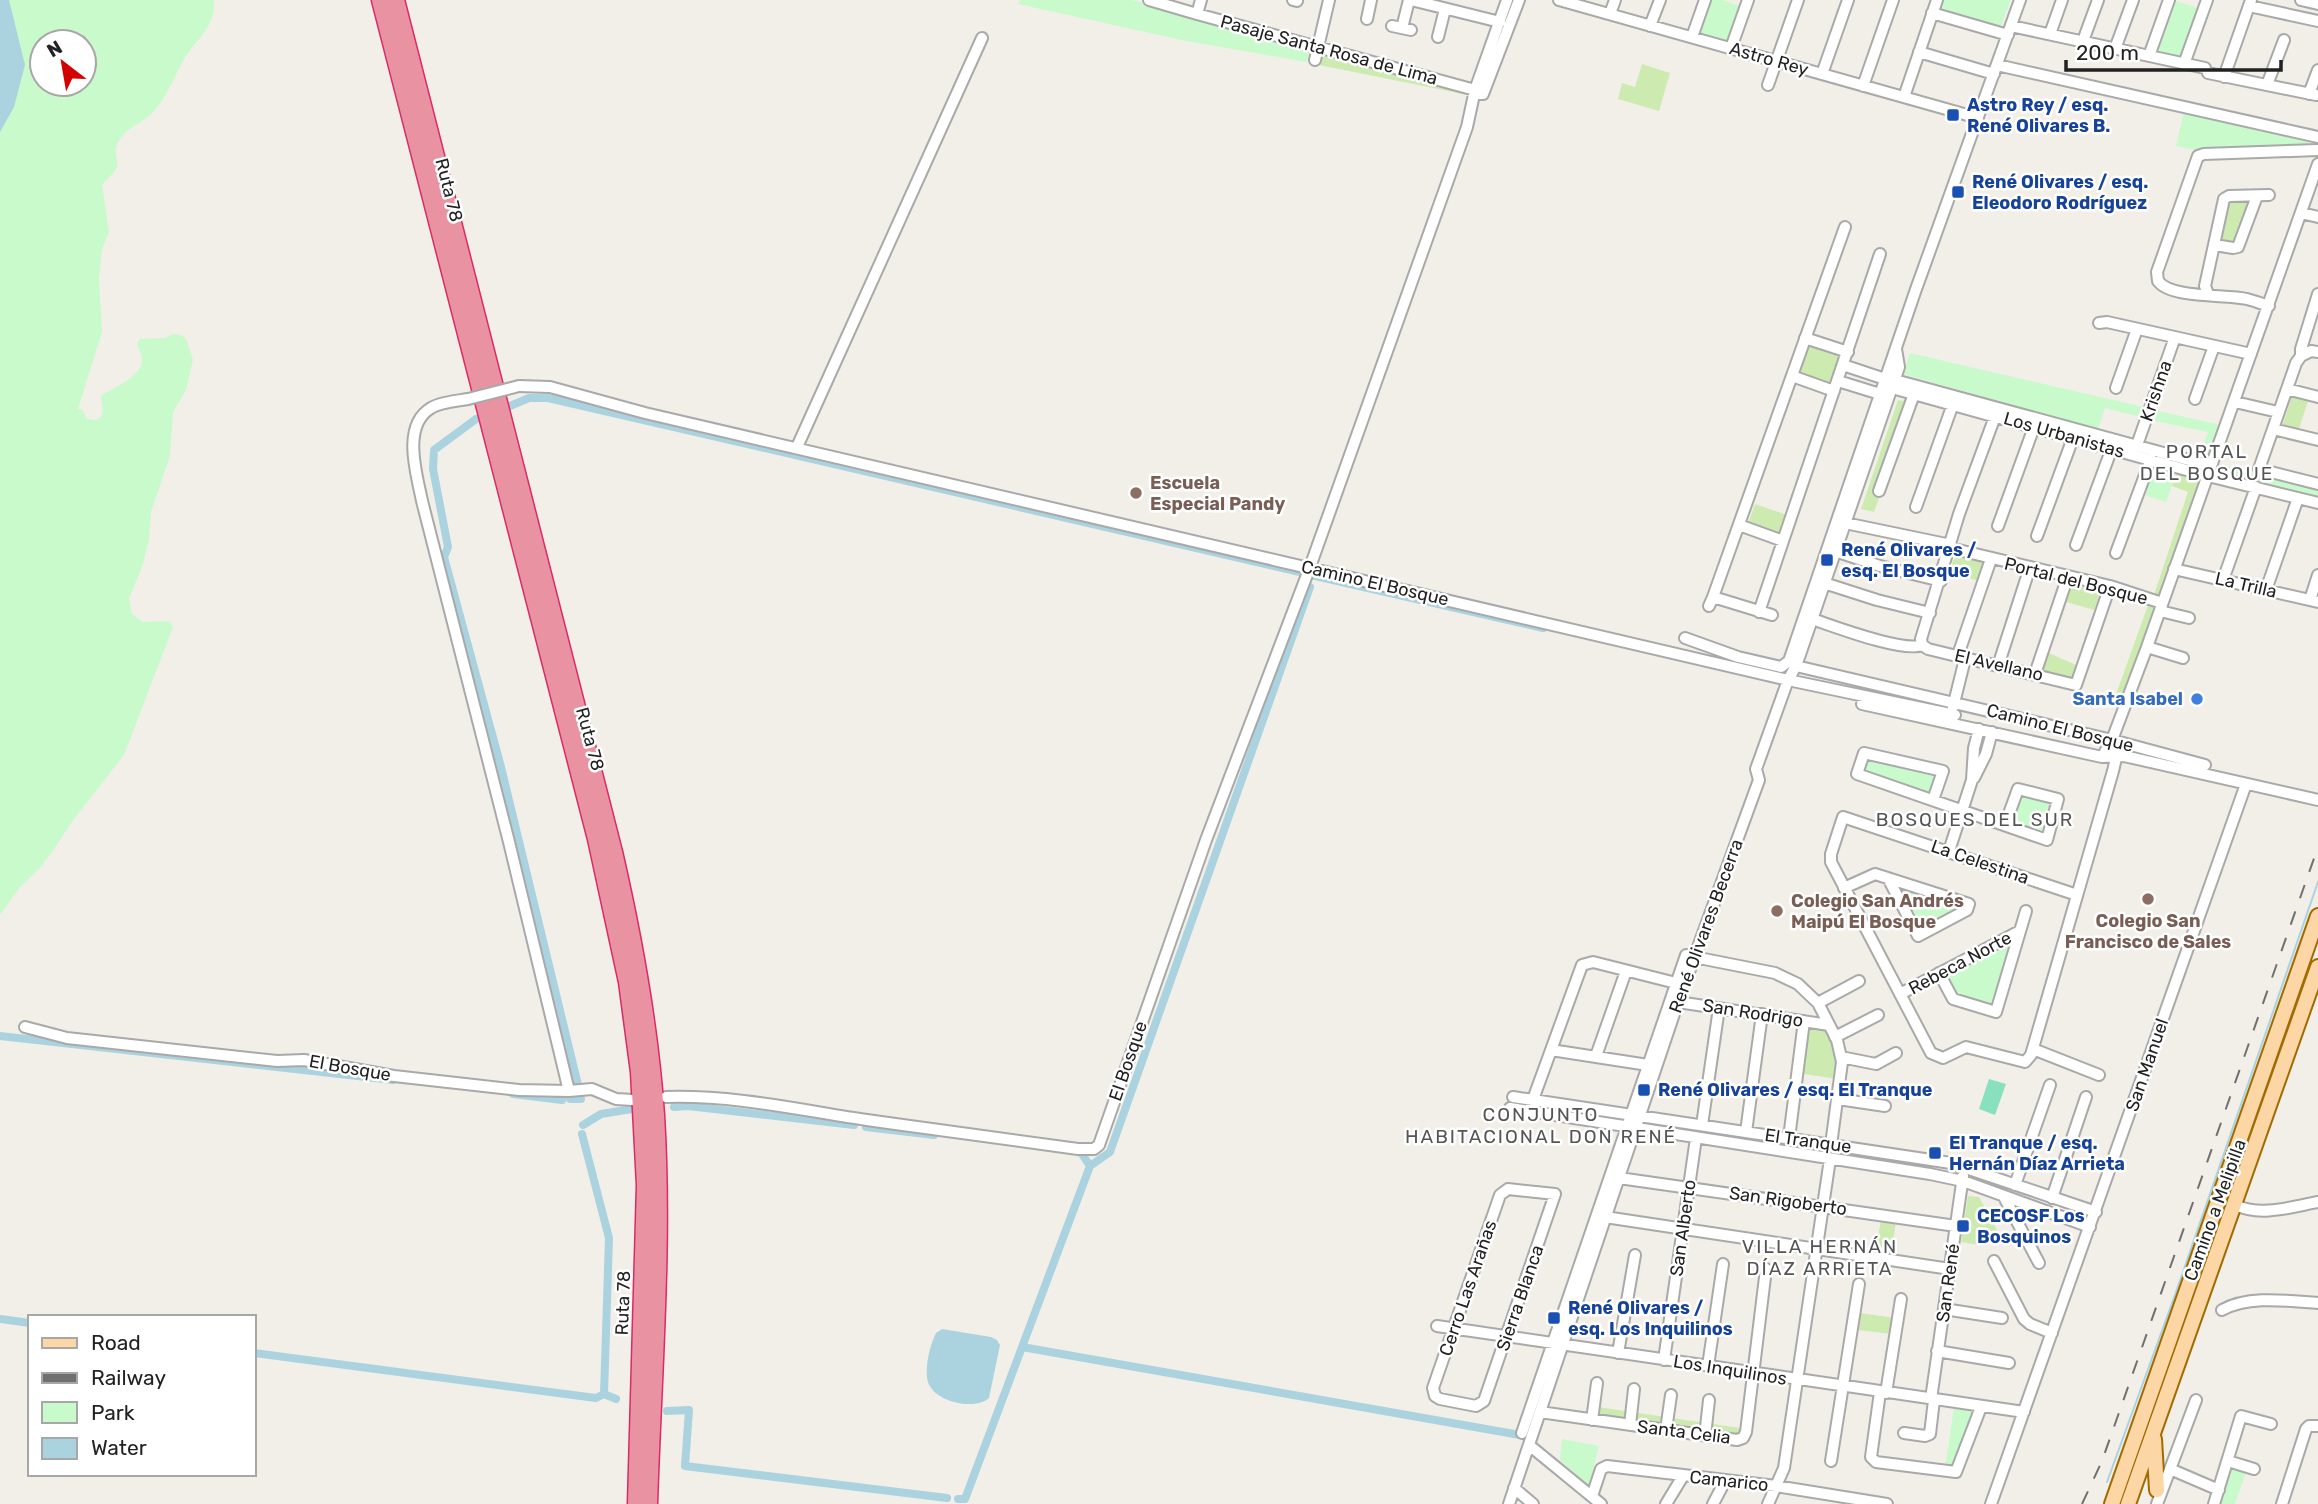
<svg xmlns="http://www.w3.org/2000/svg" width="2318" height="1504" viewBox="0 0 2318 1504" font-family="Rubik,sans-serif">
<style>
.grass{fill:#cdebb0}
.park{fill:#c8facc;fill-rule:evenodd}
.pitch{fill:#88e0be}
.water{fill:#aad3df}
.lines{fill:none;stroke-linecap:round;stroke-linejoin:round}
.stream{stroke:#aad3df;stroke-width:2}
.canal{stroke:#aad3df;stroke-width:8}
.minor-casing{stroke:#a9a9a9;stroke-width:14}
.major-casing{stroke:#a06b00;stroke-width:18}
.highway-casing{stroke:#dc2a67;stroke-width:19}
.minor{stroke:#fff;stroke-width:10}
.major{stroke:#fcd6a4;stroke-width:14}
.highway{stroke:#e892a2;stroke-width:16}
.rail{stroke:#707070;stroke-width:2;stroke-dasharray:14 14;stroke-linecap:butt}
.minor-bridge-casing{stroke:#a9a9a9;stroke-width:14;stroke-linecap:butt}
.minor-bridge{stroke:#fff;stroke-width:10}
.transit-dot{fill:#1a4fb4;stroke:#fff;stroke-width:2.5}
.education-dot{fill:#8d6e63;stroke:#fff;stroke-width:2.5}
.shop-dot{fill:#3f7fe0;stroke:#fff;stroke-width:2.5}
.labels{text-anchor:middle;stroke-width:5;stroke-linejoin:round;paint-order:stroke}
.street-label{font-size:18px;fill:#222;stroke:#fff}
.transit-label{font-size:18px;font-weight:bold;fill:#164399;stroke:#fff;text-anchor:start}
.education-label{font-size:18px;font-weight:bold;fill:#785e54;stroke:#fff;text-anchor:start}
.shop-label{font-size:18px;font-weight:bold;fill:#366cbe;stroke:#fff;text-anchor:end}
.neighbourhood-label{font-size:19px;letter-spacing:2px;fill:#555;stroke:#fff}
</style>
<rect width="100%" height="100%" fill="#f2efe9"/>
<path class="grass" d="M 1322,53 L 1464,91 L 1463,94 L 1319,65 Z
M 1642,64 L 1670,73 L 1659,111 L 1618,99 L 1622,83 L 1635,87 Z
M 2251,198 L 2237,245 L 2218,243 L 2227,200 Z
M 1808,345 L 1841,356 L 1830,386 L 1798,375 Z
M 2292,396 L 2308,401 L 2298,432 L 2282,427 Z
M 1906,399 L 1914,401 L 1874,512 L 1861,509 L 1898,400 L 1903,401 Z
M 2176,474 L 2200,482 L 2162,598 L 2154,595 L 2188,492 L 2172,486 Z
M 1755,504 L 1787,515 L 1780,535 L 1748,524 Z
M 1958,557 L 1984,562 L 1978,581 L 1950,571 L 1953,560 Z
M 2069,584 L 2101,591 L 2094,610 L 2063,601 Z
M 2148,605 L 2158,609 L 2123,704 L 2114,700 Z
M 2049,653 L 2076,665 L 2071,678 L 2043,671 Z
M 1809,1026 L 1827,1029 C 1836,1047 1840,1059 1837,1079 L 1804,1074 Z
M 1686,1128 L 1928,1163 L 1927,1169 L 1685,1134 Z
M 1968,1196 L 1979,1197 L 2001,1237 L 1985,1246 L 1961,1242 Z
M 1881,1219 L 1896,1221 L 1891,1257 L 1875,1255 Z
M 1860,1313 L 1895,1318 L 1892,1334 L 1858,1330 Z
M 1598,1407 L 1740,1428 L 1739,1439 L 1596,1418 Z"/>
<path class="park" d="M 0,0 L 214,0 C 216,29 195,39 183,61 C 174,78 167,97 153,112 C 144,123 128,126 120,139 C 110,153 121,161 116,169 C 113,174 106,180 102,185 L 109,232 L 102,249 L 99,280 L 102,332 L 78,409 L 82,409 L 87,419 L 96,420 L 101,417 L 103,411 L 101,396 C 112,388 142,377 142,360 C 142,355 138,348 137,343 L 140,339 L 164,338 L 173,334 L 181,335 L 186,339 L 193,360 L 186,390 L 173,412 L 170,456 L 151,512 L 149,539 L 143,564 L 129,599 L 132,614 L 143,622 L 169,621 L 173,627 L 124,755 L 71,823 L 52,852 L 39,869 L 20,887 L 0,915 ZM 42,42 L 84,42 L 84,84 L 42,84 Z
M 1020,0 L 1132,0 L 1310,48 L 1307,62 L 1186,41 L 1018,4 Z
M 1706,0 L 1723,0 L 1742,7 L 1729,42 L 1695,32 Z
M 1940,0 L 2011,0 L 1999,30 L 1938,13 Z
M 2172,0 L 2199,8 L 2180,56 L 2154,50 Z
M 2184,112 L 2311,141 L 2309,145 L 2204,148 L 2200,151 L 2176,146 Z
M 1910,353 L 2148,408 L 2145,418 L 2105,408 L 2098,429 L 1903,374 Z
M 2158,411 L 2221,425 L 2209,458 L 2199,458 L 2208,432 L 2155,421 Z
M 2218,464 L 2318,487 L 2318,499 L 2214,473 Z
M 2154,467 L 2176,474 L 2166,502 L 2145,495 Z
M 1867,757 L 1939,775 L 1932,796 L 1862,772 Z
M 2021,792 L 2054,801 L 2044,834 L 2011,825 Z
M 1895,884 L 1966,908 L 1920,933 Z
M 2015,937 L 1994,1007 L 1958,996 L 1946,972 Z
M 1954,1407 L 1976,1410 L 1953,1470 L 1945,1468 Z
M 1562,1439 L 1599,1446 L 1589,1486 L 1560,1460 Z
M 2229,1462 L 2247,1469 L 2235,1504 L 2215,1504 Z"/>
<path class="pitch" d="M 1989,1079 L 2006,1084 L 1995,1115 L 1979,1109 Z"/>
<path class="water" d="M 0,0 L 9,0 L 25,65 L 14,107 L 0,132 Z
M 942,1329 L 991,1337 L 997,1340 L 1000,1345 L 989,1398 C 975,1411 934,1402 928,1382 C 924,1368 930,1345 936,1333 Z"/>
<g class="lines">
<path class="stream" d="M 2107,1482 L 2175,1295 L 2318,882"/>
<path class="canal" d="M 510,406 L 529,398 L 548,398 L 1300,572
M 476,419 L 434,450 L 433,469 L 448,547 L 444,557 L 501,767 L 578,1085
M 1311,575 L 1543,628
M 0,1036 L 393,1080
M 513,1094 L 562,1100
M 570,1099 L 581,1099
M 674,1107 L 688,1106 L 854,1125
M 583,1125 L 601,1114 L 632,1109
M 866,1127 L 934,1135
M 1072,1151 L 1080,1151 L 1090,1166
M 0,1319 L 30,1323
M 1022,1347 L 1520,1435
M 254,1353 L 596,1398 L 604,1394 L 609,1238 L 582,1134
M 604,1394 L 616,1399
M 667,1411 L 689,1410 L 685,1466 L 947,1498
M 958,1499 L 965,1499 L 1090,1166 L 1110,1152 L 1310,587"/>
<g class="minor-casing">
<path id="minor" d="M 1149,0 L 1197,14
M 1201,0 L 1197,14 L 1475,90 L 1478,94 L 1483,94 L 1519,0
M 1293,0 L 1297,1
M 1411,0 L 1500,22
M 1559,0 L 1978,118
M 2301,0 L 2318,4
M 2249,6 L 2318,21
M 1932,13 L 2008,35
M 1610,14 L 1615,0
M 1367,19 L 1371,0
M 1392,26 L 1411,30
M 1650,26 L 1660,0
M 2011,26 L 2205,68
M 1402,28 L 1409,0
M 2050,34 L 2062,0
M 1438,37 L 1445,9
M 1692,37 L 1705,0
M 2083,41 L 2098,0
M 1731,48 L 1748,0
M 2115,49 L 2133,0
M 1919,52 L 1994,74
M 2149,56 L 2169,0
M 1315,60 L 1329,0
M 2184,64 L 2207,0
M 1997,65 L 2318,137
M 2208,73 L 2316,95
M 1822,74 L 1848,0
M 2224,77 L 2251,0
M 1768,85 L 1798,0
M 2267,85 L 2284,40
M 1863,86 L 1893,0
M 2309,94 L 2318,70
M 1904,97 L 1937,0
M 2301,213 L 2318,217
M 2215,245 L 2233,248 L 2238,247 L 2257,196
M 2208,294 L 2205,286 L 2224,199 L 2229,196 L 2269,195
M 2318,294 L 2301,349 L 2301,356 L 2296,363 L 2259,469 L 2318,484
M 2269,306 C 2262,304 2255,301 2247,299 C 2226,294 2171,299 2158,281 L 2157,272 L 2198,156 L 2204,154 L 2318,150
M 2099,323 L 2107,322 L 2251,354
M 1805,338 L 1848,352
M 2301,356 L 2311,351 L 2318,352
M 1843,365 L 1885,379
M 1792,376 L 1834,391
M 1895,380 L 2211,466
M 1838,381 L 1880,394
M 519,386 L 550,387 L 645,413 L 1788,680 L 1955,715
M 1892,388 L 2208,476 L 2318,503
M 2116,388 L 2137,329
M 2287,389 L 2318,397
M 468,399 C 457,401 440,402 431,408 C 401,426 417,475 422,501 L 509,842 L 569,1091
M 2195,399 L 2214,346
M 2235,402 L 2278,412
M 2273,429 L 2318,440
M 2137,445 L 2175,337
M 797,447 L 982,38
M 1879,491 L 1914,394
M 1916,507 L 1953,404
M 1845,523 L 1951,545
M 1739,525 L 1783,541
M 1998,526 L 2034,427
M 2037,536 L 2073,438
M 2076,545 L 2112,448
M 1950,548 L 2110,586 L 2162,603
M 1835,551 L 1880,566 L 1941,581
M 2116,553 L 2151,459
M 2174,569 L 2318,602
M 2223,580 L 2256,487
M 1824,583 L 1877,600 L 1930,613
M 2266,590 L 2298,498
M 1713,597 L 1845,227
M 2310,600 L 2318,575
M 1709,606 L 1713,597 L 1772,615
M 2160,611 L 2189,618
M 1759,612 L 1880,254
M 1812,619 C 1833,626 1903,653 1922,645
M 1685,638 L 1738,657 L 1781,667 L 1789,661 L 1915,292 L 2020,0
M 1922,645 L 1928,649 L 2076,685 L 2110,586
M 1922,645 L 1921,639 L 1959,514 L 1997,411
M 2147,647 L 2183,658
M 1958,655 L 1991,559
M 1796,666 L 2112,740 L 2205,765
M 1998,666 L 2030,567
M 2035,674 L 2068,576
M 1862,704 L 2102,757 L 2124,756 L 2318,800
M 1953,707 L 1965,659
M 2102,757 L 2112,740 L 2147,647 L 2318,164
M 1974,778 L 1986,754 L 1992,732
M 1933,800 L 1943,771 L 1864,753 L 1857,774 L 2047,840 L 2058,799 L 2018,789 L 2005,825
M 1949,851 L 1972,780 L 1974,748 L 1979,729
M 1844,888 L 1875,874 L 1969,904 L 1967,910 L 1918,936 L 1888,878
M 2077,895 L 1843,817 L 1831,854 L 1831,862 L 1931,1053 L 1943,1058 L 1966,1047 L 2025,1062 L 2031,1055 L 2113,771 L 2116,758 L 2112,740
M 1694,957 L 1775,973 L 1798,984 L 1818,1003 L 1837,1040 L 1842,1062 L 1831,1145
M 1939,973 L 1953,999 L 1996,1012 L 2026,911
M 1900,994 L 2020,931
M 1678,1002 L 1829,1025
M 1818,1003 L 1859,981
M 25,1027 L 67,1038 L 277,1061 L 304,1060 L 394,1076 L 519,1090 L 569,1091 L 592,1089 L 616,1099 L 633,1100
M 1835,1037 L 1878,1015
M 2033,1049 L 2099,1075
M 1551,1050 L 1648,1065
M 1596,1056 L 1626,971
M 1841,1057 L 1876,1064 L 1896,1053
M 666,1097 C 734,1095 800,1110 867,1120 C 937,1130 1007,1139 1078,1149 L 1094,1149 L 1099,1145 L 1206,840 L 1310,567 L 1467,127 L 1475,90 L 1507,0
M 1513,1097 L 1951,1163 L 2096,1212
M 1838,1099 L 1885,1106
M 1531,1105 L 1582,965 L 1593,962 L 1676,983
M 1510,1108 L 1930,1174 L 1963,1181 L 2090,1227
M 1702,1125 L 1719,1008
M 1746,1132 L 1762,1014
M 1789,1138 L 1804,1021
M 1619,1178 L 1956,1226
M 2015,1185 L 2050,1085
M 1508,1189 L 1555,1194 L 1484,1401 L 1476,1406 L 1440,1399 L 1435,1396 L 1433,1388 L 1500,1195 Z
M 2004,1197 L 2039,1263
M 2052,1198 L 2086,1097
M 2235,1205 C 2261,1217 2291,1207 2318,1202
M 1605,1217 L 1950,1269
M 1994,1261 L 2024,1319 L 2030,1324 L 2052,1333
M 1944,1309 L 2002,1318
M 2222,1310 C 2249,1295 2288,1301 2318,1303
M 1437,1326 L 2024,1412
M 1937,1351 L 2009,1363
M 1618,1353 L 1635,1255
M 1664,1360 L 1696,1138
M 1708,1366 L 1723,1264
M 1880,1392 L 1871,1457 L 1876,1462 L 1956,1472 L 1981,1407
M 1886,1393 L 1901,1299
M 1931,1399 L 1963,1176
M 1540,1412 L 1737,1440 L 1743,1438 L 1746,1432 L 1766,1269
M 1592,1420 L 1597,1383
M 1630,1425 L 1634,1389
M 1666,1430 L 1671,1395
M 1522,1433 L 1686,955
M 1904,1433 L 1925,1436 L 1930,1434 L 1934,1400
M 1705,1436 L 1709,1400
M 1529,1445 L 1601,1504
M 1831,1461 L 1859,1284
M 2228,1461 L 2254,1469
M 2170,1469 L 2219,1490
M 1514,1488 L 1533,1504
M 1592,1496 L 1601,1469 L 1607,1466 L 1776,1486 L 1887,1504
M 1509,1504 L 1678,1002 L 1759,780 L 1756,769 L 1788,680 L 1796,666 L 1899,367 L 1896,349
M 1666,1504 L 1683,1476
M 1713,1504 L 1725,1481
M 1768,1504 L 1784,1468 L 1830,1159
M 1991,1504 L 2246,784
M 2157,1504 L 2196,1400
M 2214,1504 L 2241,1416 L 2271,1424
M 2282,1504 L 2306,1429 L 2309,1426 L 2318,1426"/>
</g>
<g class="major-casing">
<path id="major" d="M 2154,1439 L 2157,1490
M 2112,1504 L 2318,916
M 2128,1504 L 2318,967"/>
</g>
<g class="highway-casing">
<path id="highway" d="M 380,0 L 596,839 L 627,982 L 639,1072 L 645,1185 L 636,1504
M 396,0 L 614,852 C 634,939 650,1026 656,1115 C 664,1244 653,1375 649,1504"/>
</g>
<use href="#minor" class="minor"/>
<use href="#major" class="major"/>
<use href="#highway" class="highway"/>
<path class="rail" d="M 2082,1504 L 2102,1461 L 2318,847"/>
<g class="minor-bridge-casing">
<path id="minor-bridge" d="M 468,399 L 519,386"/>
</g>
<use href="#minor-bridge" class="minor-bridge"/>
</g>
<g class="transit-dot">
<rect x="1946" y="108" width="14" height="14" rx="3.5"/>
<rect x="1951" y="185" width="14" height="14" rx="3.5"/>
<rect x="1820" y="553" width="14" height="14" rx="3.5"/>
<rect x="1637" y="1083" width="14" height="14" rx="3.5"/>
<rect x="1928" y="1146" width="14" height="14" rx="3.5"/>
<rect x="1956" y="1219" width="14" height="14" rx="3.5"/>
<rect x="1547" y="1311" width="14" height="14" rx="3.5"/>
</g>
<g class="education-dot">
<circle cx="1136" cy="493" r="7"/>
<circle cx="2148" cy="899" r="7"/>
<circle cx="1777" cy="911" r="7"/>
</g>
<circle class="shop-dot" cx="2197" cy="699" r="7"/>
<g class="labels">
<g class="street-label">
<text transform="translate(1329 50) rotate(15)" y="6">Pasaje Santa Rosa de Lima</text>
<text transform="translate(1769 59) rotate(16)" y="6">Astro Rey</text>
<text transform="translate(449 190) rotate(76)" y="6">Ruta 78</text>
<text transform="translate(2156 391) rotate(-71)" y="6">Krishna</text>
<text transform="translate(2064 435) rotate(16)" y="6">Los Urbanistas</text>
<text transform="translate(2076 581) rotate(14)" y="6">Portal del Bosque</text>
<text transform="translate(1375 583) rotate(13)" y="6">Camino El Bosque</text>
<text transform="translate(2246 585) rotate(13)" y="6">La Trilla</text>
<text transform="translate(1999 665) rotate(13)" y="6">El Avellano</text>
<text transform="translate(2060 728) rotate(14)" y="6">Camino El Bosque</text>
<text transform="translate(590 739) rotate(75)" y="6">Ruta 78</text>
<text transform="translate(1980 862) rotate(19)" y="6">La Celestina</text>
<text transform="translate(1706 926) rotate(-70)" y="6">René Olivares Becerra</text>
<text transform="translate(1960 963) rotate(-28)" y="6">Rebeca Norte</text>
<text transform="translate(1753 1013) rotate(9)" y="6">San Rodrigo</text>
<text transform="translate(1128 1061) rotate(-71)" y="6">El Bosque</text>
<text transform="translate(2147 1065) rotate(-71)" y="6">San Manuel</text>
<text transform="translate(350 1068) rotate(10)" y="6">El Bosque</text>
<text transform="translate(1808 1141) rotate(8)" y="6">El Tranque</text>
<text transform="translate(1788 1201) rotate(8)" y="6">San Rigoberto</text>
<text transform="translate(2215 1210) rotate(-70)" y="6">Camino a Melipilla</text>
<text transform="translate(1683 1228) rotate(-82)" y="6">San Alberto</text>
<text transform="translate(1948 1283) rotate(-82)" y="6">San René</text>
<text transform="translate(1468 1288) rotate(-71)" y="6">Cerro Las Arañas</text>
<text transform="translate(1520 1298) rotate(-71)" y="6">Sierra Blanca</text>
<text transform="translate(623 1303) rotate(-88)" y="6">Ruta 78</text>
<text transform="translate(1730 1370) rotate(9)" y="6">Los Inquilinos</text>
<text transform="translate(1684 1432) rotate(7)" y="6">Santa Celia</text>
<text transform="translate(1729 1481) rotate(6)" y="6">Camarico</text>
</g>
<g class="transit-label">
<text x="1967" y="111">Astro Rey / esq.<tspan x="1967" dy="21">René Olivares B.</tspan></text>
<text x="1972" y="188">René Olivares / esq.<tspan x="1972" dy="21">Eleodoro Rodríguez</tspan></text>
<text x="1841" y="556">René Olivares /<tspan x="1841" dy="21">esq. El Bosque</tspan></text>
<text x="1658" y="1096">René Olivares / esq. El Tranque</text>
<text x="1949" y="1149">El Tranque / esq.<tspan x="1949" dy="21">Hernán Díaz Arrieta</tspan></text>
<text x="1977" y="1222">CECOSF Los<tspan x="1977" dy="21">Bosquinos</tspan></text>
<text x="1568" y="1314">René Olivares /<tspan x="1568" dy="21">esq. Los Inquilinos</tspan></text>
</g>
<g class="education-label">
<text x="1150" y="489">Escuela<tspan x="1150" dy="21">Especial Pandy</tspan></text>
<text x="1791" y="907">Colegio San Andrés<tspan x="1791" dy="21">Maipú El Bosque</tspan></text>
<text x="2148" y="927" text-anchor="middle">Colegio San<tspan x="2148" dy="21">Francisco de Sales</tspan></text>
</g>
<g class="shop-label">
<text x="2183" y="705">Santa Isabel</text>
</g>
<g class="neighbourhood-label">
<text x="2207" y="458">PORTAL<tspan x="2207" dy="22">DEL BOSQUE</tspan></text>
<text x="1975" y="826">BOSQUES DEL SUR</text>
<text x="1541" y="1121">CONJUNTO<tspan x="1541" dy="22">HABITACIONAL DON RENÉ</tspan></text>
<text x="1820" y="1253">VILLA HERNÁN<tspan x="1820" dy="22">DÍAZ ARRIETA</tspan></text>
</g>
</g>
<rect x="28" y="1315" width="228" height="161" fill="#ffffff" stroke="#a7a7a7" stroke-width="2"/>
<rect x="42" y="1338" width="35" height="10" fill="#fcd6a4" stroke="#a7a7a7" stroke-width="2"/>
<text x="91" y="1350" font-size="21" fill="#222222">Road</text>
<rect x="42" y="1373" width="35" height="10" fill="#707070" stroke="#a7a7a7" stroke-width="2"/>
<text x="91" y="1385" font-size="21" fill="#222222">Railway</text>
<rect x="42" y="1402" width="35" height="21" fill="#c8facc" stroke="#a7a7a7" stroke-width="2"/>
<text x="91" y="1420" font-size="21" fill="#222222">Park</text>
<rect x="42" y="1438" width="35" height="21" fill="#aad3df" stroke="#a7a7a7" stroke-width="2"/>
<text x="91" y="1455" font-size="21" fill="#222222">Water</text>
<g transform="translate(63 63) rotate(329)"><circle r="33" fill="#ffffff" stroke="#a7a7a7" stroke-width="2"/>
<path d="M0-5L12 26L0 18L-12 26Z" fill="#d40000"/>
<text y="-10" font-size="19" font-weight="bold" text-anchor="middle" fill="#222222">N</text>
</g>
<path d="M2066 60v10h215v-10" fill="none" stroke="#222222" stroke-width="3.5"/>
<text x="2076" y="60" font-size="21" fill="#222222" stroke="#ffffff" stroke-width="5" paint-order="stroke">200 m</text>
</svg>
